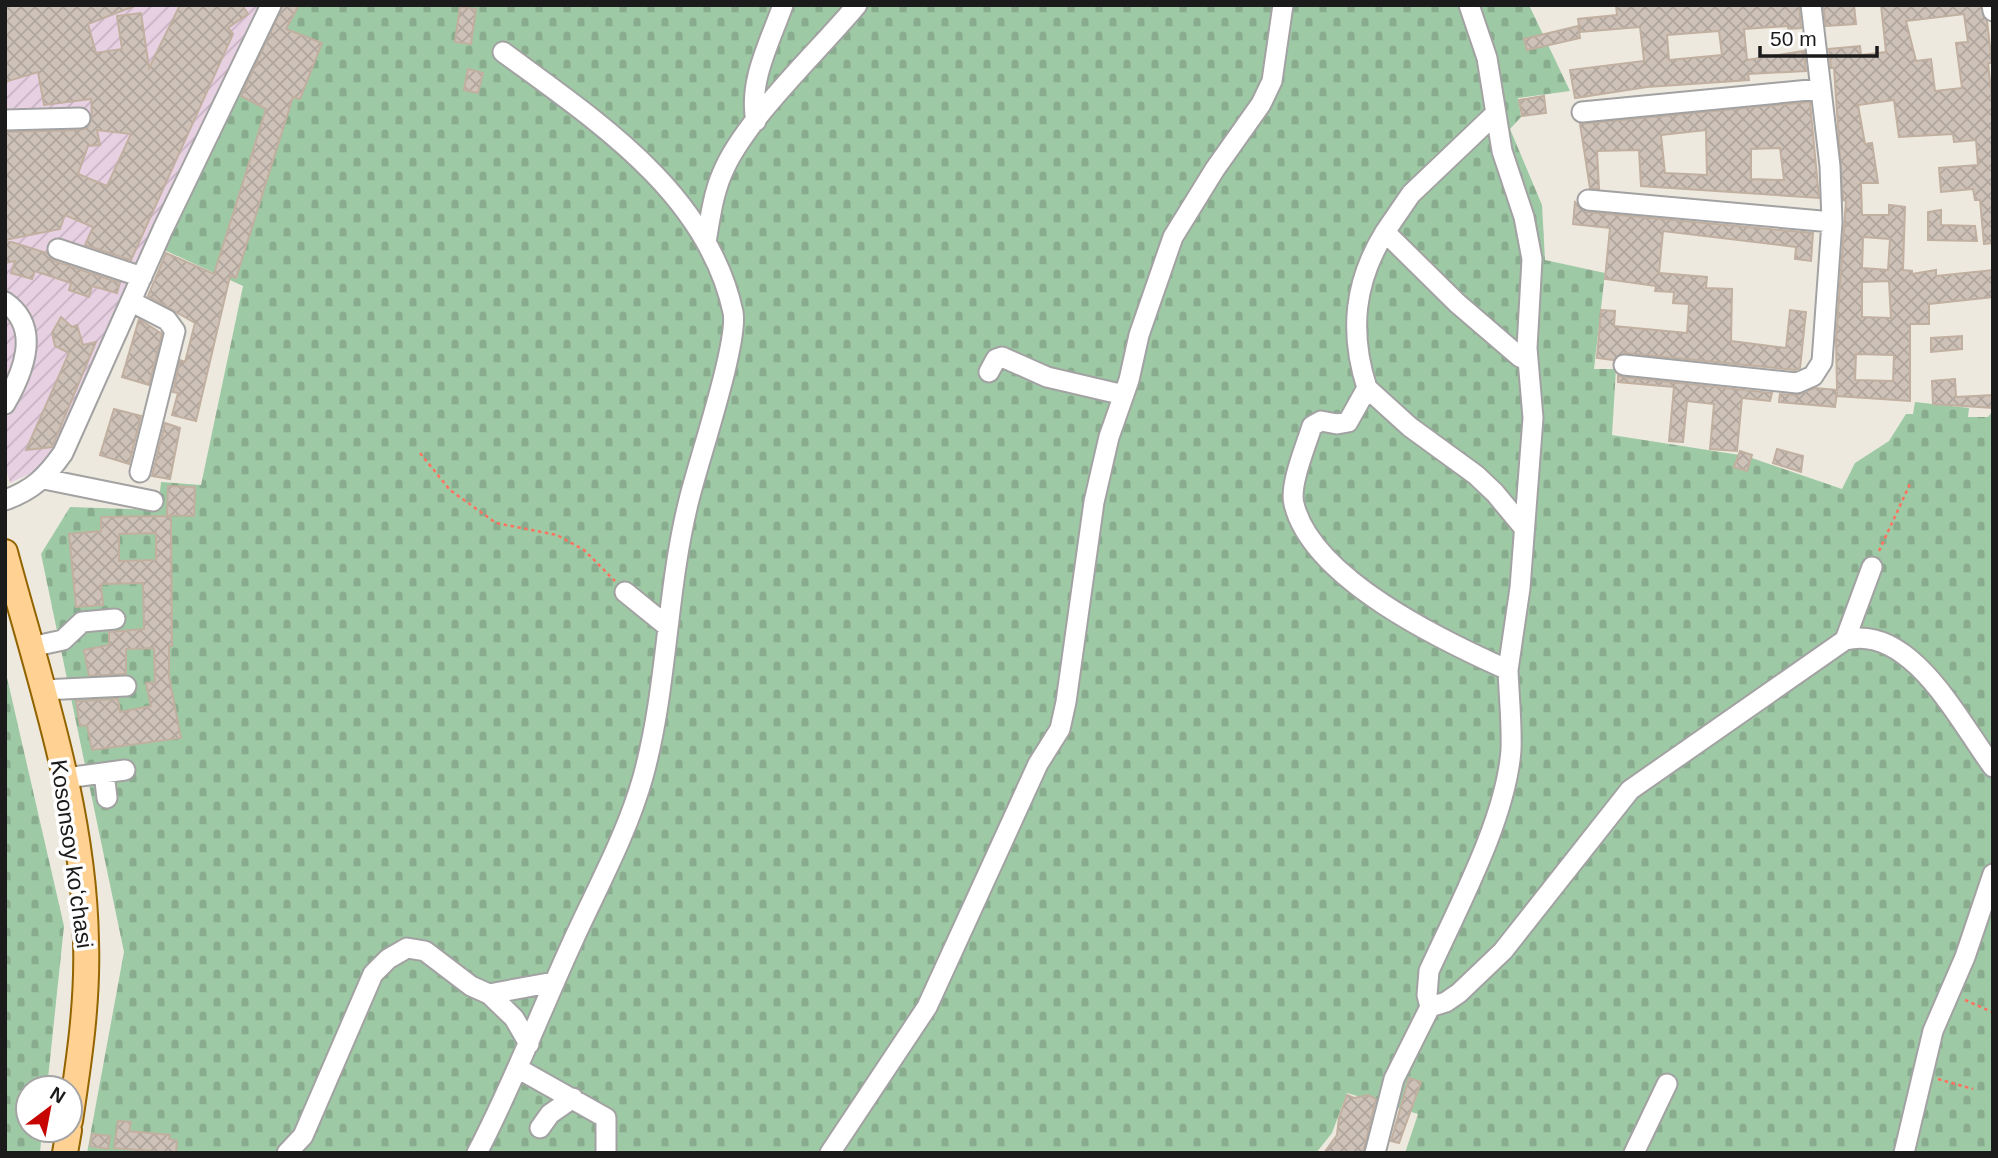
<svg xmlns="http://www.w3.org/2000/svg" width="1998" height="1158" viewBox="0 0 1998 1158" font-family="Arial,sans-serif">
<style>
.industrial{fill:url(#industrial-furrows)}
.cemetery{fill:url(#cemetery-stones)}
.building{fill:url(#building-cross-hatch);stroke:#c1afa0;stroke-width:2;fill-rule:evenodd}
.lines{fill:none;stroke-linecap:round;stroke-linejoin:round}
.minor-casing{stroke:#a2a2a2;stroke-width:23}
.major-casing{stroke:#926400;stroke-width:28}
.path{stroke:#ff725f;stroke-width:2.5;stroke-dasharray:3.5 3.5;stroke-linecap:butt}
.minor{stroke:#fff;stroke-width:19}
.major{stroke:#ffd293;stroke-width:24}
.labels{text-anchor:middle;stroke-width:7;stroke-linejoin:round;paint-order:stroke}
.street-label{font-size:23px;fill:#1b1b1b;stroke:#fff}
</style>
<defs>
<pattern id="industrial-furrows" width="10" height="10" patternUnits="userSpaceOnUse" patternTransform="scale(1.75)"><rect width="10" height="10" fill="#e8d0e3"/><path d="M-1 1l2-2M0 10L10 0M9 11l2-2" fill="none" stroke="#c6b2c2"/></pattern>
<pattern id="cemetery-stones" width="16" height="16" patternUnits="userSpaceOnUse" patternTransform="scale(1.75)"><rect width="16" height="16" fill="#9ec9a5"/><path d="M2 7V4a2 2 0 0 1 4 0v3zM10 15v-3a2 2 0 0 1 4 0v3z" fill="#88ac8d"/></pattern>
<pattern id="building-cross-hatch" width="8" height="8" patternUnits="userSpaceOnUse" patternTransform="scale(1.75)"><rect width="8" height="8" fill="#cec2b8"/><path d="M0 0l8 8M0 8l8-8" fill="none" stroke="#b0a69e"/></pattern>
</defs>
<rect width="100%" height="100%" fill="#eee9df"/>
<path class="industrial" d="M 5,5 L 264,5 L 52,463 L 10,483 L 5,465 Z"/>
<path class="cemetery" d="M 277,5 L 1529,5 L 1570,91 L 1518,98 L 1521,117 L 1510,129 L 1542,205 L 1545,260 L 1605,273 L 1594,369 L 1616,369 L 1612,435 L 1746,456 L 1842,489 L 1855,463 L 1889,441 L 1906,414 L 1913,414 L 1915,402 L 1969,408 L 1968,417 L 1988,417 L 1993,411 L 1993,1153 L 1405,1153 L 1418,1114 L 1347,1093 L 1332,1133 L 1316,1153 L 87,1153 L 124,952 L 41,554 L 70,507 L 158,510 L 161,482 L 201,485 L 243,286 L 162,249 Z
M 5,669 L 64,926 L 47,1088 L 28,1088 L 28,1130 L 42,1130 L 40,1153 L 5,1153 Z"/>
<path class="building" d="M 5,5 L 137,5 L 88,24 L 96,53 L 122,49 L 117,16 L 141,13 L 149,68 L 180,5 L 242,5 L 248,14 L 228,28 L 233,34 L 131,260 L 85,245 L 93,227 L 65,215 L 60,229 L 5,240 L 5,132 L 80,130 L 87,128 L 92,118 L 91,99 L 44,105 L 38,72 L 5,82 ZM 97,130 L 131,134 L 107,186 L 78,174 L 88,146 L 100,145 Z
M 283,5 L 299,5 L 286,29 L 322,43 L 300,99 L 293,97 L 236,278 L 230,276 L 196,421 L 172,415 L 178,393 L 173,392 L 180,360 L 185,362 L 195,323 L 148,296 L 166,253 L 214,274 L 266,109 L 241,96 Z
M 1616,5 L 1799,5 L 1801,28 L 1788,29 L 1788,26 L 1744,29 L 1747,60 L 1804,51 L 1806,71 L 1748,74 L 1749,80 L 1647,87 L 1575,98 L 1570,70 L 1644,61 L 1640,27 L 1580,32 L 1578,19 L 1617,15 ZM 1719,31 L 1722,55 L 1669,60 L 1667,35 Z
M 1823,5 L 1854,5 L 1856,24 L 1826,26 Z
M 1881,5 L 1980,5 L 1987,21 L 1992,63 L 1988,63 L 1993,108 L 1993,243 L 1984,244 L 1980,200 L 1975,200 L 1973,189 L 1941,192 L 1939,168 L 1978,165 L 1976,140 L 1954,142 L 1953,134 L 1899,137 L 1894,100 L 1858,105 L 1865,144 L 1872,143 L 1878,183 L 1861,183 L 1862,215 L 1889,215 L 1889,205 L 1905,207 L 1903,270 L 1912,271 L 1912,274 L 1936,270 L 1936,276 L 1993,270 L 1993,297 L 1929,304 L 1929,324 L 1910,324 L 1910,401 L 1837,396 L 1837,392 L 1835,407 L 1779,402 L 1780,394 L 1796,395 L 1815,388 L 1837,390 L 1836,339 L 1846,201 L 1843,200 L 1834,68 L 1831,68 L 1829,49 L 1860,46 L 1861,55 L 1886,52 ZM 1964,14 L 1968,42 L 1956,43 L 1962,88 L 1935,91 L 1931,59 L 1916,61 L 1906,21 ZM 1863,237 L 1890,239 L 1888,270 L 1862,268 ZM 1889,281 L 1891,318 L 1862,317 L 1862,282 ZM 1856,354 L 1894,355 L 1893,381 L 1855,380 Z
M 460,7 L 476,9 L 471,44 L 455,42 Z
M 1578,26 L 1580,38 L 1527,50 L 1524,39 Z
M 468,69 L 483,73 L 478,93 L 464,90 Z
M 1544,96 L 1546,113 L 1522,116 L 1519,100 Z
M 1810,102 L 1819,198 L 1641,186 L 1639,150 L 1597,151 L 1599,189 L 1590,188 L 1580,124 ZM 1706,130 L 1707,175 L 1665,173 L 1661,135 ZM 1780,148 L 1784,180 L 1751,179 L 1751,149 Z
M 1575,202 L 1587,212 L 1813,233 L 1811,261 L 1795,259 L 1796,247 L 1663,231 L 1659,273 L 1707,277 L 1706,288 L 1732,289 L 1731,341 L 1786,348 L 1790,310 L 1806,312 L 1800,368 L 1795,370 L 1625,353 L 1613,360 L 1597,358 L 1601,310 L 1615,311 L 1614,326 L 1687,333 L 1689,304 L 1673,303 L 1674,292 L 1655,291 L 1656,286 L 1605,279 L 1610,228 L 1573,224 Z
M 1941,210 L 1941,225 L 1975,226 L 1977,241 L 1928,240 L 1928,212 Z
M 5,240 L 47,253 L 54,261 L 120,283 L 117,293 L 92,286 L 89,297 L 69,290 L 71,283 L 35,271 L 32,279 L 11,273 L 15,261 L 5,263 Z
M 61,317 L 72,327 L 77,325 L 83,345 L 96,342 L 52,447 L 26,450 L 69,353 L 55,346 L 52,333 Z
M 139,319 L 162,334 L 149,385 L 122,377 Z
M 1962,336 L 1962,349 L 1931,352 L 1931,338 Z
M 1618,376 L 1623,377 L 1772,393 L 1770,401 L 1742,398 L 1737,451 L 1710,449 L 1714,404 L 1687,401 L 1683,442 L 1669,441 L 1674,387 L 1618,382 Z
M 1955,379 L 1956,397 L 1993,395 L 1993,408 L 1933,404 L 1932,381 Z
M 114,409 L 141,416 L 129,464 L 100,455 Z
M 165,423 L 180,428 L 170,479 L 152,476 Z
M 1777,449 L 1803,456 L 1801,472 L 1773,463 Z
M 1740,451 L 1752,455 L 1747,471 L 1734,467 Z
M 168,486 L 195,487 L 194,516 L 167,515 Z
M 171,516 L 172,646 L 169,646 L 169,677 L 181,738 L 92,750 L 87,725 L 80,726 L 76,701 L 118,699 L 120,712 L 151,706 L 146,683 L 155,682 L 154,648 L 126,649 L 126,674 L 89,676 L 84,650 L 109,645 L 109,632 L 144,629 L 143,583 L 101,584 L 103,605 L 76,607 L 69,534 L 101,531 L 101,517 ZM 156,533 L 156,560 L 119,561 L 119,534 Z
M 1409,1078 L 1421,1082 L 1399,1143 L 1391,1141 Z
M 1347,1095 L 1354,1098 L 1368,1095 L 1376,1099 L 1363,1153 L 1324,1153 L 1337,1135 L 1339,1118 Z
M 118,1121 L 131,1122 L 129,1131 L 170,1135 L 169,1139 L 177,1141 L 176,1153 L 114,1148 Z
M 92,1134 L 110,1136 L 108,1149 L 90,1146 Z"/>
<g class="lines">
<g class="minor-casing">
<path id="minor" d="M 1469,5 L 1487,58 L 1502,151 L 1524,217 L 1532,259 L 1527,348 L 1533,418 L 1520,588 L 1508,670 C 1443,641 1312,579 1294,504 C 1289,485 1306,446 1312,426 L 1321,421 L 1337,424 L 1348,422 L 1367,388 L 1410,427 L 1476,475 L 1495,493 L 1524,528
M 1992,5 L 1993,11
M 1582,112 L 1820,89
M 1494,115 L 1411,194 L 1385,232 L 1457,303 L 1520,357 L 1528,360
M 5,120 L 80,118
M 756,121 C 748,82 770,42 783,5
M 1588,200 L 1832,222
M 706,242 C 710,219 713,195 722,174 C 744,120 818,52 857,5
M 58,249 L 142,277
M 5,302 C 42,328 23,373 5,404
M 132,302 L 167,320 L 175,331 L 140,472
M 1624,365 L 1797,383 L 1813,376 L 1822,362 L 1832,222 L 1830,166 L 1811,5
M 989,372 L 996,359 L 1002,357 L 1047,377 L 1124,395
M 1367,388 C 1349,332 1354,282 1385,232
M 44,479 L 153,501
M 5,500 C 33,490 46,477 63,453 L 163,229 L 271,5
M 625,592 L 667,626
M 1845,640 L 1872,567
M 31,647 L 63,640 L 82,622 L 115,619
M 43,690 L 126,686
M 104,773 L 107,798
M 66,778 L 125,770
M 489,994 L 554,982
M 1430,1007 L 1427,995 L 1429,971 C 1458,907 1506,819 1511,750 C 1512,724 1509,696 1508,670
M 519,1069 L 606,1118 L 606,1153
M 540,1128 L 550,1114 L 573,1098
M 287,1153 L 303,1136 L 373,974 L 388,959 L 407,948 L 425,951 L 471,986 L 489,994 L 514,1018 L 529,1044
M 477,1153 C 513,1084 540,1013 572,943 C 597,888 627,834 643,777 C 668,686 666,591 689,500 C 698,462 739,342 733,312 C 707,192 595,120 503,52
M 830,1153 L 927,1007 L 1038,764 L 1060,729 L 1066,702 L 1094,502 L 1109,437 L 1129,380 L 1139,335 L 1173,237 L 1215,169 L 1261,104 L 1272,81 L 1283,5
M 1375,1153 L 1394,1079 L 1430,1007 L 1446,1002 L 1459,993 L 1503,951 L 1630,790 L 1845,640 C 1911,623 1960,723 1993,767
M 1634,1153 L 1667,1084
M 1904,1153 L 1933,1031 L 1965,957 L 1993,874"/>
</g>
<g class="major-casing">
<path id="major" d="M 5,552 C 39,679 84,808 86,941 C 88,1002 79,1061 70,1121
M 65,1153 L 69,1130"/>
</g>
<path class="path" d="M 420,453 L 450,490 L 496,523 L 557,535 L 584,550 L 615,581
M 1879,551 L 1910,484
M 1965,1000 L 1992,1012
M 1938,1079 L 1973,1089"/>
<use href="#minor" class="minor"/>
<use href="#major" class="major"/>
</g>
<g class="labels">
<g class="street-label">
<text transform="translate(72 854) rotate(82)" y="8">Kosonsoy koʻchasi</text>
</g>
</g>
<rect width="1998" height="1158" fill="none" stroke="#1b1b1b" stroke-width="14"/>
<g transform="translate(49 1109) rotate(32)"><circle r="33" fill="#ffffff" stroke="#a4a4a4" stroke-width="2"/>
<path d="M0-5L12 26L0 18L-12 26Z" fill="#c60400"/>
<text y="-10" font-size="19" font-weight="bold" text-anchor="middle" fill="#1b1b1b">N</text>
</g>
<path d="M1760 46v10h117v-10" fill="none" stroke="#1b1b1b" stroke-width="3.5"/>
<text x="1770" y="46" font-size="21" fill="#1b1b1b" stroke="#ffffff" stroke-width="5" paint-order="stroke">50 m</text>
</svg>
